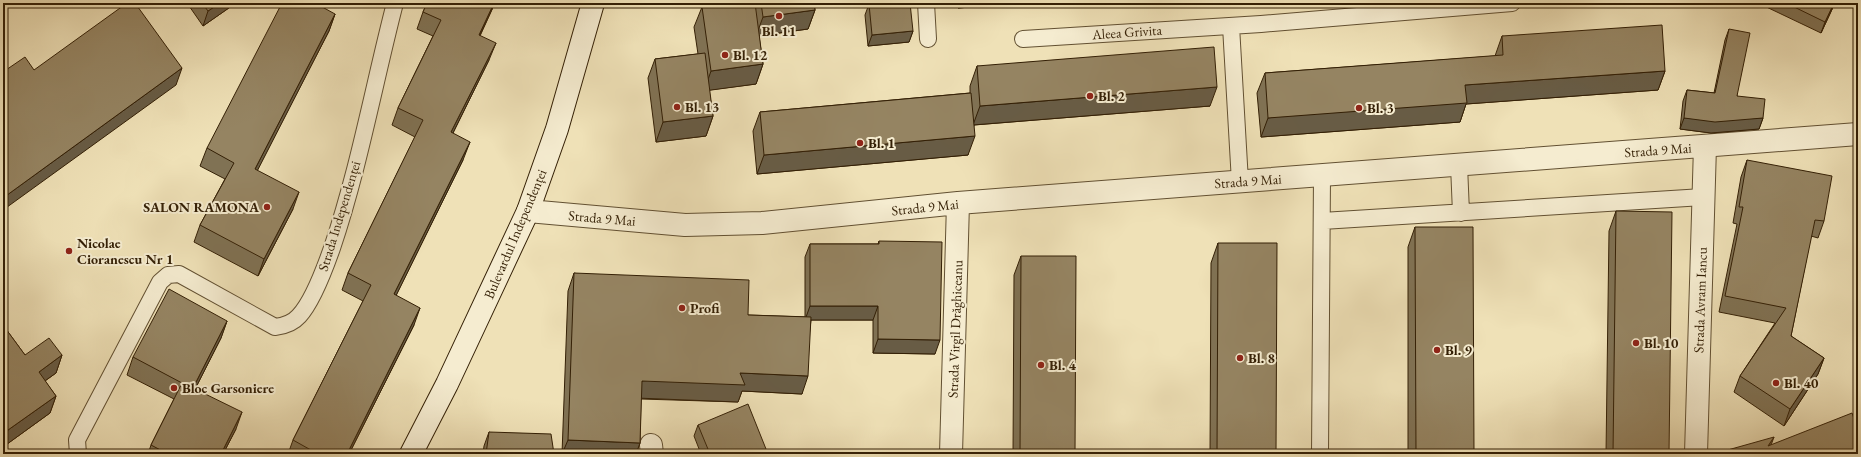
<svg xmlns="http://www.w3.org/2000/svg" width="1861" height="457" viewBox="0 0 1861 457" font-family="'EB Garamond',serif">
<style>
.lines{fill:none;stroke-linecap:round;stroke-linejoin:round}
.lane-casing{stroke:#625032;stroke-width:18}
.street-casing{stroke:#625032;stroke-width:24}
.secondary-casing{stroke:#331f05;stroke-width:24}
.lane{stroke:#f5ecd0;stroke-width:16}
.street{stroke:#f5ecd0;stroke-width:22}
.secondary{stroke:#f5ecd0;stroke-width:22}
.wall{fill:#807254;stroke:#331f05}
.shaded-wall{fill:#685c45;stroke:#331f05}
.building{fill:#958462;stroke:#331f05}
.poi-dot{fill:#8f2418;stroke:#f5ecd0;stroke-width:1.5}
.labels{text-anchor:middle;stroke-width:4;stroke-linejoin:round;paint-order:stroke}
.poi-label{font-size:14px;font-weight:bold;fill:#331f05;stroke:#f5ecd0;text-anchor:start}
.street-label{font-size:14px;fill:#331f05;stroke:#f5ecd0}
</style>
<rect width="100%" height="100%" fill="#efe1b7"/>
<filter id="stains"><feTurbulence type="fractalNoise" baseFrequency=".005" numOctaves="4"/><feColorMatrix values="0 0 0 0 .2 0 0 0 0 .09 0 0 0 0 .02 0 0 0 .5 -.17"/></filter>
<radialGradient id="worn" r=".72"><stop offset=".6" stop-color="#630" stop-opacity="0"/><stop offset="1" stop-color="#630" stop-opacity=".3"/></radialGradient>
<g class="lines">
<g class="lane-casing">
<path id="lane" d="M 926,3 L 928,39
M 1231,26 L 1240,182
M 1023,39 L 1261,24 L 1512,3
M 1459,165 L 1461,213
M 1322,221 L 1703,197
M 78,454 L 77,440 L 160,282 L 168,275 L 179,274 L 275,327 C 284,326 292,324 299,316 C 313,301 325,268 332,248 C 359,168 374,84 395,3
M 1320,454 L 1322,176"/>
</g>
<g class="street-casing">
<path id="street" d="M 528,211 L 685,225 L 762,223 L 958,203 L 1858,134
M 651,445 L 652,454
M 951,454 L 958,203
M 1696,454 L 1705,146"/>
</g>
<g class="secondary-casing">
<path id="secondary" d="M 411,454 L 447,384 L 528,211 L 557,129 L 593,3"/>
</g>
<use href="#lane" class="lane"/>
<use href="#street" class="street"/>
<use href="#secondary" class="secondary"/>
</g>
<path class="wall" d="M 187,3 L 236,3 L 203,26 Z
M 427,3 L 495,3 L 480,36 L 489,60 L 453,133 L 463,160 L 396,295 L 414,325 L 349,454 L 288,454 L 293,440 L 363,301 L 342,290 L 348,273 L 415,137 L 392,125 L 398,108 L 433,36 L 417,29 L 423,12 Z
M 733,3 L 814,3 L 815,10 L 808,29 L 759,36 L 763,64 L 756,84 L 709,90 L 713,116 L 706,136 L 656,142 L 648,78 L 655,59 L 698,54 L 694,27 L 702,7 Z
M 957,3 L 1008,3 L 1008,4 L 958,8 Z
M 1758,3 L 1835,3 L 1821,33 Z
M 869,4 L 913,31 L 909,42 L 868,46 L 865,15 Z
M 335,14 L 329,31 L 257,170 L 293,209 L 258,276 L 194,242 L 200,225 L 225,179 L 200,166 L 207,148 Z
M 1729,29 L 1737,96 L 1763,118 L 1759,129 L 1711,133 L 1680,129 L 1683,101 L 1687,90 L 1714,93 L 1725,40 Z
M 1502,36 L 1665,71 L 1658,90 L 1466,104 L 1460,122 L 1261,137 L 1257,93 L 1265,73 L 1495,56 Z
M 977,66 L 1210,106 L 974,125 L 968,155 L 757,174 L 753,131 L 760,112 L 970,93 L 970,86 Z
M 1747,160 L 1824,221 L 1818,238 L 1811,236 L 1791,336 L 1824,358 L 1818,374 L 1784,426 L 1734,392 L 1740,376 L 1775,323 L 1719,312 L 1737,224 L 1733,223 L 1741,177 Z
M 1616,211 L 1669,454 L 1606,454 L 1609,231 Z
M 1415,227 L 1474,454 L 1408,454 L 1408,247 Z
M 879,241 L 935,354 L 873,353 L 873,320 L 811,320 L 802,394 L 742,391 L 738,402 L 641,399 L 640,443 L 636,454 L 562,454 L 568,291 L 574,273 L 748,315 L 805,317 L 805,257 L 810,244 L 878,244 Z
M 1218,243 L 1276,454 L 1210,454 L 1211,263 Z
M 1021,256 L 1075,454 L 1013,454 L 1014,275 Z
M 227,321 L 221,338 L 195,389 L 236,429 L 223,454 L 148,454 L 151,445 L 174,399 L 127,375 L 133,357 Z
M 3,325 L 25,355 L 62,355 L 56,373 L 45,381 L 56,396 L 50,413 L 3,447 Z
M 698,425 L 768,454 L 701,454 L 694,436 Z
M 489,432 L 554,454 L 483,454 L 484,446 Z"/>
<path class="shaded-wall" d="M 220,3 L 236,3 L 203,26 L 208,11 Z
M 494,3 L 495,3 L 472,52 L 479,35 Z
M 959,3 L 1008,3 L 1008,4 L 958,8 Z
M 1834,3 L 1835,3 L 1821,33 L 1825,22 Z
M 815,10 L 808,29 L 756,36 L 763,17 Z
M 335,14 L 329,31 L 249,187 L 255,169 Z
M 913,31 L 909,42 L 868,46 L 872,35 Z
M 496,43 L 489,60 L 445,149 L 451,132 Z
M 763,64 L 756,84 L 704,91 L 711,71 Z
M 182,68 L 176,85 L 3,210 L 3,198 Z
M 1665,71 L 1658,90 L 1466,104 L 1460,122 L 1261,137 L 1268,118 L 1465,85 Z
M 1217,87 L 1210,106 L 973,125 L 980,106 Z
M 713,116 L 706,136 L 656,142 L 663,122 Z
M 1684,118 L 1763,118 L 1759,129 L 1711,133 L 1680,129 Z
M 975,136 L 968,155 L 757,174 L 764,155 Z
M 470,142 L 463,160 L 388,312 L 394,294 Z
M 299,192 L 293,209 L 258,276 L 264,259 Z
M 810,306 L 878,306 L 873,320 L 805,320 Z
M 420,308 L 414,325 L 349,454 L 347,454 Z
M 227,321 L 221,338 L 187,405 L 193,388 Z
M 878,339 L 940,340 L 935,354 L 873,353 Z
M 62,355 L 56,373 L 32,390 L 39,372 Z
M 1824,358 L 1818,374 L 1784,426 L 1790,409 Z
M 740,373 L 808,376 L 802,394 L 742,391 L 738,402 L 636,398 L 642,381 Z
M 56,396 L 50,413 L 3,447 L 3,445 L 8,430 Z
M 242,412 L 236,429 L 223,454 L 221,454 Z
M 1774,437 L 1770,448 L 1768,446 Z
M 568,440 L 640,443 L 636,454 L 562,454 Z"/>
<path class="building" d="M 127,3 L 135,3 L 182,68 L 3,198 L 3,72 L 25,57 L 34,70 Z
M 202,3 L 220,3 L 208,11 Z
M 282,3 L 315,3 L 335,14 L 255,169 L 299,192 L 264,259 L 200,225 L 234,163 L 207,148 Z
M 427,3 L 494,3 L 479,35 L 496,43 L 451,132 L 470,142 L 394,294 L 420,308 L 347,454 L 318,454 L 293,440 L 371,285 L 348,273 L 423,120 L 398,108 L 441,20 L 423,12 Z
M 733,3 L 755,3 L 763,64 L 711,71 L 702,7 Z
M 761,3 L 814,3 L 815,10 L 763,17 Z
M 878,3 L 910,3 L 913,31 L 872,35 L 869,4 Z
M 1786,3 L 1834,3 L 1825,22 Z
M 1662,25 L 1665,71 L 1465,85 L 1467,103 L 1268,118 L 1265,73 L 1503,55 L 1502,36 Z
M 1729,29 L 1750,33 L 1737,96 L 1765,99 L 1763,118 L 1715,122 L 1684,118 L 1687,90 L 1715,93 Z
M 1214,47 L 1217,87 L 980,106 L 977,66 Z
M 705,53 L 713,116 L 663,122 L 655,59 Z
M 971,93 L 975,136 L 764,155 L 760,112 Z
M 1747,160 L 1832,176 L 1824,221 L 1815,220 L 1791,336 L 1824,358 L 1790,409 L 1740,376 L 1786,308 L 1725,296 L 1743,207 L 1739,207 Z
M 1616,211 L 1672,212 L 1669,454 L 1613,454 Z
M 1415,227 L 1473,227 L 1474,454 L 1416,454 Z
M 879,241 L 942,242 L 940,340 L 878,339 L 878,306 L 810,306 L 810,244 L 879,244 Z
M 1218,243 L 1277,243 L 1276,454 L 1217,454 Z
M 1021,256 L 1076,256 L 1075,454 L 1020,454 Z
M 574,273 L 749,280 L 748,315 L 811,317 L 808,376 L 740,373 L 745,385 L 642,381 L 640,443 L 568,440 Z
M 169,289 L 227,321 L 193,388 L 242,412 L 221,454 L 168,454 L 151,445 L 182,383 L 133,357 Z
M 3,325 L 25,355 L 49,338 L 62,355 L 39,372 L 56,396 L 8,430 L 3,423 Z
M 748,404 L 768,454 L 710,454 L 698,425 Z
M 1852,413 L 1858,430 L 1858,454 L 1717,454 L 1717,453 L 1774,437 L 1768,446 Z
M 489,432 L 551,434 L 554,454 L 486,454 Z"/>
<g class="poi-dot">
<circle cx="779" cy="16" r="4"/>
<circle cx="725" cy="55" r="4"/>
<circle cx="1090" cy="96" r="4"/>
<circle cx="677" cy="107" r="4"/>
<circle cx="1359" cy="108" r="4"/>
<circle cx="860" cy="143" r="4"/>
<circle cx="267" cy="207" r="4"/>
<circle cx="69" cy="251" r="4"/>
<circle cx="682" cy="308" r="4"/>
<circle cx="1636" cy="343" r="4"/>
<circle cx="1437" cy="350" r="4"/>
<circle cx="1240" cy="358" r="4"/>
<circle cx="1041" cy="365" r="4"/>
<circle cx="1776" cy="383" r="4"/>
<circle cx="174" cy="388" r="4"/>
</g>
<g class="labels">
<g class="poi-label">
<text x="779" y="36" text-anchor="middle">Bl. 11</text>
<text x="733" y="60">Bl. 12</text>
<text x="1098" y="101">Bl. 2</text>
<text x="685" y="112">Bl. 13</text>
<text x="1367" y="113">Bl. 3</text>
<text x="868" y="148">Bl. 1</text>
<text x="259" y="212" text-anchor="end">SALON RAMONA</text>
<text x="77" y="248">Nicolae<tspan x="77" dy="16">Cioranescu Nr 1</tspan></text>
<text x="690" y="313">Profi</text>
<text x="1644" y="348">Bl. 10</text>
<text x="1445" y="355">Bl. 9</text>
<text x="1248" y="363">Bl. 8</text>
<text x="1049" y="370">Bl. 4</text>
<text x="1784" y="388">Bl. 40</text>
<text x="182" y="393">Bloc Garsoniere</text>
</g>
<g class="street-label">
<text transform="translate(1127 32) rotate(-4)" y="5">Aleea Grivita</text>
<text transform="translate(1658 150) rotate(-4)" y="5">Strada 9 Mai</text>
<text transform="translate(1248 181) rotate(-4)" y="5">Strada 9 Mai</text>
<text transform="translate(925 207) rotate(-6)" y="5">Strada 9 Mai</text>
<text transform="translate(339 216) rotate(-73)" y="5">Strada Independenței</text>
<text transform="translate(602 218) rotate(5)" y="5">Strada 9 Mai</text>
<text transform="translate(515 234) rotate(-67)" y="5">Bulevardul Independenței</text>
<text transform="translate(1700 300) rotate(-88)" y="5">Strada Avram Iancu</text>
<text transform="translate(955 329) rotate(-88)" y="5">Strada Virgil Drăghiceanu</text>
</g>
</g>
<rect width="1861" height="457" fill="none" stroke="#efe1b7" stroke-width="16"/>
<rect x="4" y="4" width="1853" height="449" fill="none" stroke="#331f05" stroke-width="2"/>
<rect x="8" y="8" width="1845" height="441" fill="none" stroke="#331f05"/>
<rect width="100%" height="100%" filter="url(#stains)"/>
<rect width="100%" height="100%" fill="url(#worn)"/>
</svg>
